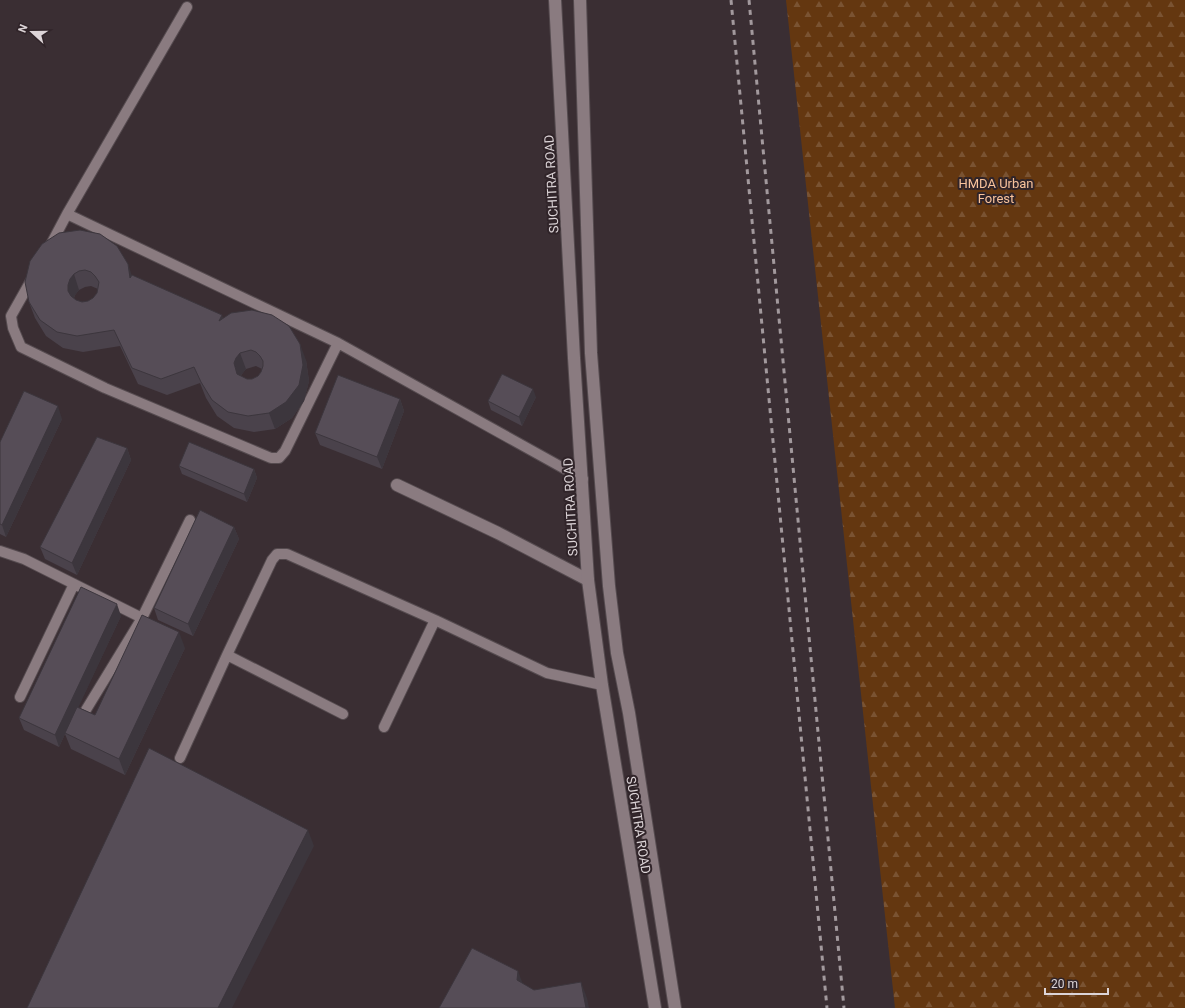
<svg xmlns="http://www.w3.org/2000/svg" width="1185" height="1008" viewBox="0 0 1185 1008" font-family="Roboto,sans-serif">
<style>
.forest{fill:url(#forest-firs)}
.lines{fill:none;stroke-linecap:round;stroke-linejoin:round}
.service-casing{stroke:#554b4f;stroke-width:12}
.minor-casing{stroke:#554b4f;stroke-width:14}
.secondary-casing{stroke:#554b4f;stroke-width:14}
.service{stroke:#8a7b80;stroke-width:10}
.minor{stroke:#8a7b80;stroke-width:12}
.secondary{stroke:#8a7b80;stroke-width:12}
.rail{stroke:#a2999d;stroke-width:3;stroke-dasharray:5 5;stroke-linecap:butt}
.wall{fill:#4a424b;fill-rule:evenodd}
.shaded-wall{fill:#3c363d}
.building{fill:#564d57;stroke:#3c363d;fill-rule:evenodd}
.labels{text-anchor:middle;stroke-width:4;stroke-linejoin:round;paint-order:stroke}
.park-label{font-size:13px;fill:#f9c39c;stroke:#302429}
.street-label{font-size:13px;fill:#dcd4d7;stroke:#302429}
</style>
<defs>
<pattern id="forest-firs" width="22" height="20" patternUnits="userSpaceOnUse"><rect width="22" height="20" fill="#643710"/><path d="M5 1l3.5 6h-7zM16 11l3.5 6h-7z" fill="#7a5332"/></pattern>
</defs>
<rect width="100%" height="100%" fill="#3a2e33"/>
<path class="forest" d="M 786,0 L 1185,0 L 1185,1008 L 895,1008 Z"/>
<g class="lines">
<g class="service-casing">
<path id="service" d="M 187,7 L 67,214 L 338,343 L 583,479
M 49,248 L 67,214
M 33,277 L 11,316 L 13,328 L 21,347 L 105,388 L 271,458 L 279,458 L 285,451 L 338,343
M 0,551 L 24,559 L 142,618
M 227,655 L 343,714
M 20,697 L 74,584
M 81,718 L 142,618 L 190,520
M 384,727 L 435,620
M 180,758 L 227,655 L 272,560 L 277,554 L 287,554 L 435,620 L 547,673 L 602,685"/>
</g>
<g class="minor-casing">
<path id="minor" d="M 397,485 L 498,533 L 588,580"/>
</g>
<g class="secondary-casing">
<path id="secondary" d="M 555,0 L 574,358 L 588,580 L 602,685 L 655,1008
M 580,0 L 591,353 L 609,586 L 617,653 L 629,713 L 675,1008"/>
</g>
<use href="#service" class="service"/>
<use href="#minor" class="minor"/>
<use href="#secondary" class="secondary"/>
<path class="rail" d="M 731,0 L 827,1008
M 749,0 L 844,1008"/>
</g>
<path class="wall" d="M 30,261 L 132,275 L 223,318 L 306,360 L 309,381 L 304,401 L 292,418 L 275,429 L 254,432 L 234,428 L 217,416 L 206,398 L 200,383 L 167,395 L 138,384 L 120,346 L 83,352 L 63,348 L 46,336 L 35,318 L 29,302 ZM 91,286 L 98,289 L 97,293 L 93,298 L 88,301 L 82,302 L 76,300 L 74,298 L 75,295 L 79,290 L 85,287 ZM 256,366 L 262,369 L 261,372 L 258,376 L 252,379 L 247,379 L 241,376 L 242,374 L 246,369 Z
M 536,397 L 522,426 L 491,410 L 488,401 Z
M 400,399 L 404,411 L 382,469 L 320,445 L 315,433 Z
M 62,419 L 6,537 L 0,534 L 0,442 Z
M 127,448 L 131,460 L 77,575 L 45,559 L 40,547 Z
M 179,466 L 254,469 L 257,478 L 247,502 L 182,474 Z
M 234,527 L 239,539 L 193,636 L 158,620 L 154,608 Z
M 121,616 L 78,707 L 95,715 L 185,648 L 125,775 L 71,749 L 65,734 L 59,747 L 24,730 L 19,718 Z"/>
<path class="shaded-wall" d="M 128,264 L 133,279 L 130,278 Z
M 74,274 L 79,290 L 75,295 L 73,301 L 68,291 L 68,285 L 70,279 Z
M 222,315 L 228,331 L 219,321 Z
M 300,344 L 306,360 L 309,381 L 304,401 L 292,418 L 275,429 L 269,413 Z
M 240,353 L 246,369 L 242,374 L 240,379 L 237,374 L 234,363 L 236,358 Z
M 533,389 L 536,397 L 522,426 L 519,417 Z
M 400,399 L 404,411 L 382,469 L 377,457 Z
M 58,406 L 62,419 L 6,537 L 2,525 Z
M 127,448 L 131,460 L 77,575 L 72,563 Z
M 254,469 L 257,478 L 247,502 L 244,494 Z
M 234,527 L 239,539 L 193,636 L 188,624 Z
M 117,604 L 121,616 L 66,734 L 65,733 L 65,734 L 59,747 L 55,735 Z
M 179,632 L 185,648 L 125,775 L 119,759 Z
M 308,830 L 314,846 L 232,1008 L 218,1008 Z
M 518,971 L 524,987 L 517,980 Z
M 581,982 L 587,998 L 589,1008 L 586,1008 Z"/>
<path class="building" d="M 80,230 L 100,234 L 117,246 L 128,264 L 130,278 L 132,275 L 222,315 L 219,321 L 231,313 L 252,310 L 272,315 L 289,326 L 300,344 L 303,365 L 299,385 L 286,402 L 269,413 L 248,416 L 228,412 L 212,400 L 201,382 L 194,367 L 161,379 L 132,368 L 114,330 L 77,336 L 57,332 L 40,320 L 29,302 L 25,282 L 30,261 L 42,244 L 59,233 ZM 85,270 L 91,272 L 95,276 L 99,282 L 97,293 L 93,298 L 88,301 L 82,302 L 76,300 L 71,296 L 68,291 L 68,285 L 70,279 L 74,274 L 79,271 ZM 251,350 L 256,352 L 260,356 L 263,361 L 263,366 L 261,372 L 258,376 L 252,379 L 247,379 L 237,374 L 234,363 L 236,358 L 240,353 Z
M 502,374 L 533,389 L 519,417 L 488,401 Z
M 338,375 L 400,399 L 377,457 L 315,433 Z
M 24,391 L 58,406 L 2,525 L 0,524 L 0,442 Z
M 97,437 L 127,448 L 72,563 L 40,547 Z
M 189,442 L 254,469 L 244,494 L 179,466 Z
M 200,510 L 234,527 L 188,624 L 154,608 Z
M 81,587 L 117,604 L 55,735 L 19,718 Z
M 142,615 L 179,632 L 119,759 L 65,733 L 77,707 L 95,715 Z
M 149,748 L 308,830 L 218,1008 L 27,1008 Z
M 472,948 L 518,971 L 517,980 L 534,990 L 581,982 L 586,1008 L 439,1008 Z"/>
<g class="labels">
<g class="park-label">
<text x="996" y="188">HMDA Urban<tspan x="996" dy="15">Forest</tspan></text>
</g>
<g class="street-label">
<text transform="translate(551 184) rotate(-93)" y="5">SUCHITRA ROAD</text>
<text transform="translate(570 507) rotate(-93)" y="5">SUCHITRA ROAD</text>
<text transform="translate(639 825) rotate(81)" y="5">SUCHITRA ROAD</text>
</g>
</g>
<g transform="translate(32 32) rotate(291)" stroke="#302429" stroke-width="3" paint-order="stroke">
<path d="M0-3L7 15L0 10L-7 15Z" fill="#dcd4d7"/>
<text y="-6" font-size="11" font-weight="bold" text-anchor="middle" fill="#dcd4d7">N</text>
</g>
<path d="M1045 988v6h63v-6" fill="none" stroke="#dcd4d7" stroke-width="2"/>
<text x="1051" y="988" font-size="12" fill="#dcd4d7" stroke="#302429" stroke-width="3" paint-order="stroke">20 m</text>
</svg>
